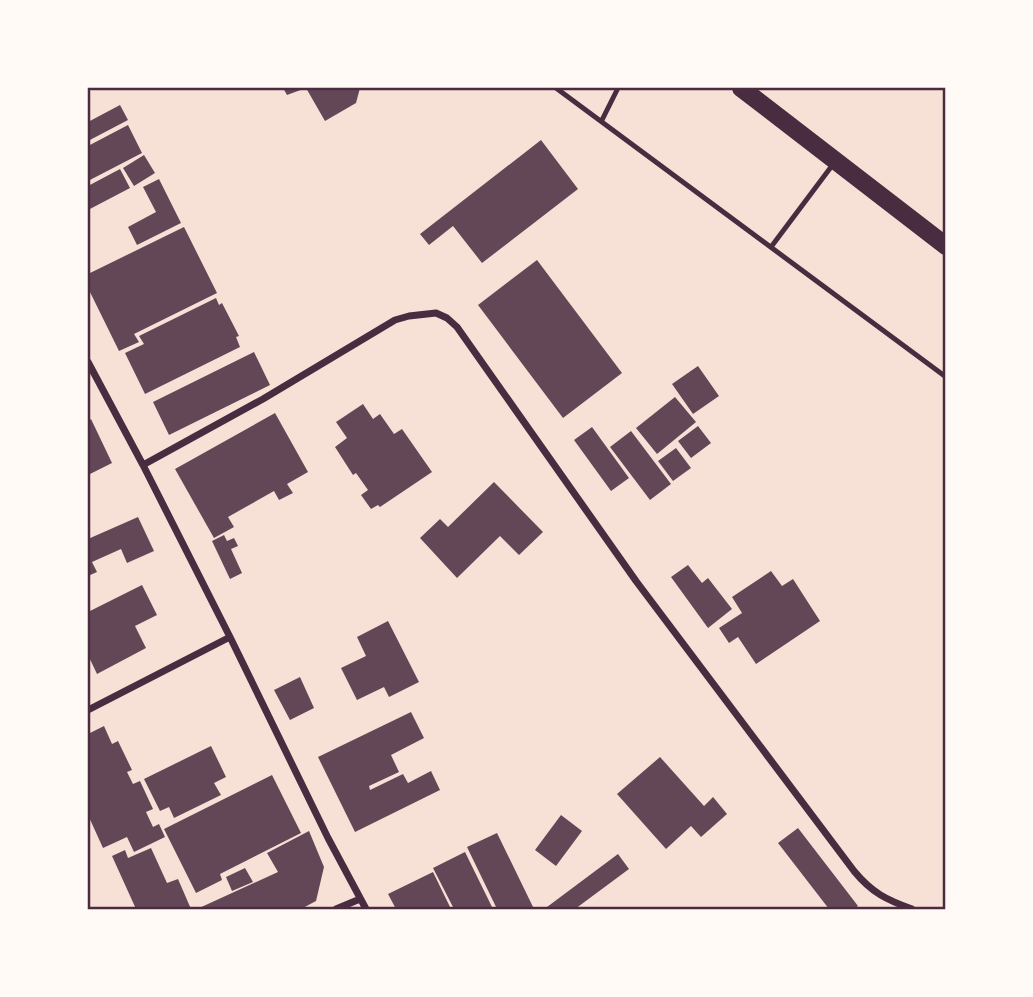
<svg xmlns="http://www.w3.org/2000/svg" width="1033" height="997" viewBox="0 0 1033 997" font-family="Overpass,sans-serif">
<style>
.building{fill:#644757}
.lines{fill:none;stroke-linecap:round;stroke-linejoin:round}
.service{stroke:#4a2c40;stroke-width:5}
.minor{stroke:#4a2c40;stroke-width:7}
.primary{stroke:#4a2c40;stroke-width:18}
.neatline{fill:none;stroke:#4a2c40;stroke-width:2.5}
</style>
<rect width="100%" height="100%" fill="#f7e1d7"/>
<path class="building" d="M 283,88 L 360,88 L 356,103 L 325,121 L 306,88 L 287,95 Z
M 120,105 L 128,120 L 88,141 L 88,122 Z
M 128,125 L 142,153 L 88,181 L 88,146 Z
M 541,140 L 578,189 L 482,263 L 453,226 L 429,245 L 420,234 Z
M 144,155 L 155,173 L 134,186 L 123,168 Z
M 120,169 L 130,188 L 88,210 L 88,186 Z
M 159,179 L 181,223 L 137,245 L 128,227 L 156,212 L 143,187 Z
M 184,227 L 217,293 L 134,334 L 139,342 L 119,351 L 88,288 L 88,274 Z
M 537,260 L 622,373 L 563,418 L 478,305 Z
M 216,298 L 219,305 L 222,303 L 239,336 L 236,337 L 240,347 L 145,394 L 125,353 L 144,344 L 139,336 Z
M 254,352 L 270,385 L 169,435 L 153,402 Z
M 698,366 L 719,396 L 693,414 L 672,384 Z
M 675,397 L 696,422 L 657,454 L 636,428 Z
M 363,404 L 373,419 L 380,414 L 394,434 L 402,429 L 432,472 L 380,507 L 378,505 L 371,509 L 361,495 L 368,490 L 356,473 L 353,475 L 335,447 L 347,438 L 336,422 Z
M 275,413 L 308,472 L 287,484 L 293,493 L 279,500 L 274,491 L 228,517 L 234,527 L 214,538 L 175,469 Z
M 91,419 L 112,463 L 88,475 L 88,421 Z
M 698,426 L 711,443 L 691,458 L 678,441 Z
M 592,427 L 629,478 L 611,491 L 574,440 Z
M 631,431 L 671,484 L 650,500 L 610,447 Z
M 676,448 L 691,468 L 673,481 L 658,461 Z
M 494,482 L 543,532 L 519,555 L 500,536 L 457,578 L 420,538 L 440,519 L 448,527 Z
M 138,517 L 154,551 L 127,563 L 121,549 L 92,562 L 97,572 L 88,576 L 88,539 Z
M 224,535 L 227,541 L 234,538 L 238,546 L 231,549 L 242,573 L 230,579 L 212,541 Z
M 688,565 L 702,583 L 708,578 L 732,609 L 708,628 L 671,577 Z
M 771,571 L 782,586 L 793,579 L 820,621 L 756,664 L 738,637 L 729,643 L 719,628 L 742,613 L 732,597 Z
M 142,585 L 157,615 L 135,626 L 146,648 L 97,674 L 88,655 L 88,612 Z
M 388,621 L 419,682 L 389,697 L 384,687 L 357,700 L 341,668 L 366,656 L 357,637 Z
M 300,677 L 314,708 L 290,720 L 274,690 Z
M 411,712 L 424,738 L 391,755 L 399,772 L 369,786 L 370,790 L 403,774 L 408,783 L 431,771 L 440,790 L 355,832 L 318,757 Z
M 104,726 L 112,744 L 118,741 L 132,770 L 127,772 L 133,784 L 140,781 L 153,809 L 146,812 L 153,827 L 159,824 L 165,837 L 134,852 L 127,837 L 103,848 L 88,815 L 88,734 Z
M 211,746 L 226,777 L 214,783 L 221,795 L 174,818 L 169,807 L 160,811 L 144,779 Z
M 660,757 L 704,806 L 713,797 L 727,814 L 701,837 L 691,826 L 666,849 L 617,794 Z
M 272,775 L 301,833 L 220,874 L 222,880 L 196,893 L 164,829 Z
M 561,815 L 582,831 L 556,866 L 535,850 Z
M 798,828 L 858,906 L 854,909 L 829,909 L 778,843 Z
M 309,831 L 324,867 L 316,901 L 301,909 L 197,909 L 278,872 L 267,853 Z
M 497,833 L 534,909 L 497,909 L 467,847 Z
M 151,848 L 167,883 L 178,879 L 191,909 L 136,909 L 112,856 L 125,850 L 128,858 Z
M 465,852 L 493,909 L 454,909 L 433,868 Z
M 618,854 L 629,869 L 575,909 L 550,909 L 547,907 Z
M 245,868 L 253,882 L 232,891 L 226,877 Z
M 433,872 L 451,909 L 396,909 L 388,894 Z"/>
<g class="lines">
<path class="service" d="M 556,88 L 946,377
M 602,120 L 618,88
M 771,247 L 834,163"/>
<path class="minor" d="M 88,362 L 143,465 L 230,637 L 328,838 L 366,909
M 143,465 L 263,399 L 395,320 L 409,316 L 436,313 L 447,318 L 457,327 L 636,581 L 854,871 C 872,893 887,900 912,909
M 88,710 L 230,637
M 336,909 L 360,899"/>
<path class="primary" d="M 741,88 L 946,246"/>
</g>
<rect width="1033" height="997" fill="none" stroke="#fffaf5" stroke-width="178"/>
<rect x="89" y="89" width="855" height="819" class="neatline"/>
</svg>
